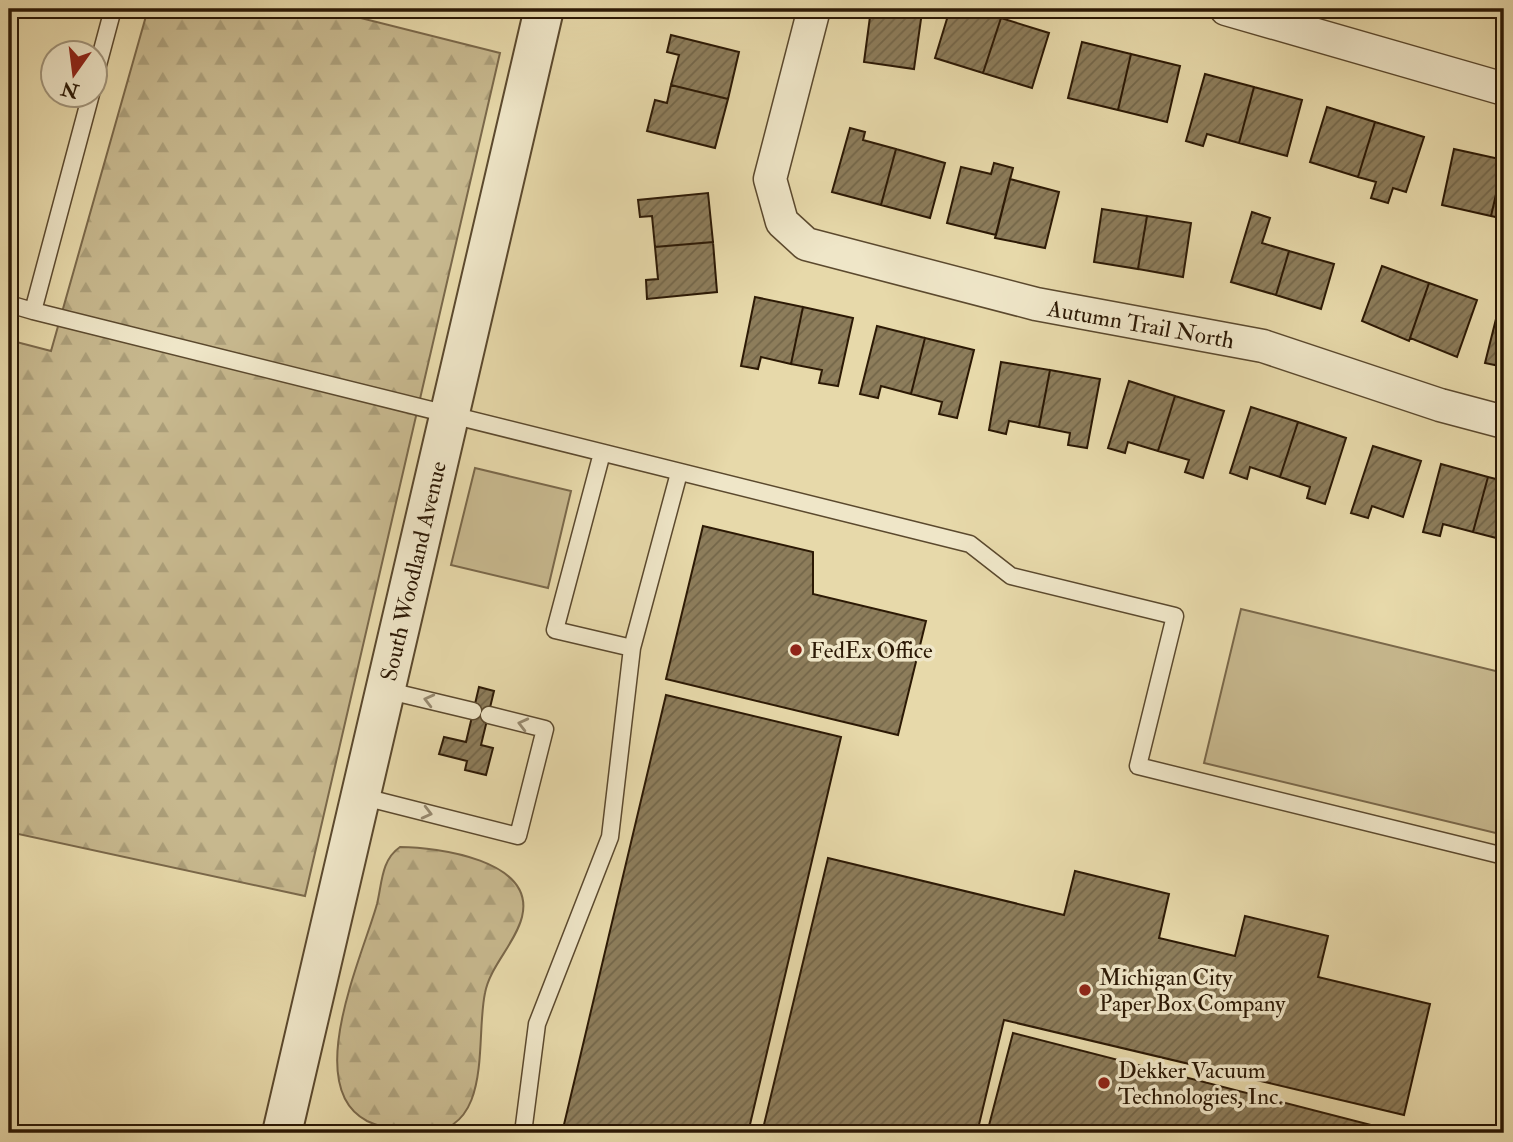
<svg xmlns="http://www.w3.org/2000/svg" width="1513" height="1142" viewBox="0 0 1513 1142" font-family="'IM FELL Double Pica',serif">
<style>
.grass{fill:#c7b88e;stroke:#7a684a;stroke-width:2}
.forest{fill:url(#forest-firs);stroke:#7a684a;stroke-width:2}
.building{fill:url(#building-hatch);stroke:#2c1905;stroke-width:2}
.lines{fill:none;stroke-linecap:round;stroke-linejoin:round}
.service-casing{stroke:#5b492e;stroke-width:19}
.minor-casing{stroke:#5b492e;stroke-width:35}
.tertiary-casing{stroke:#5b492e;stroke-width:42}
.service{stroke:#efe6c8;stroke-width:16}
.minor{stroke:#efe6c8;stroke-width:32}
.tertiary{stroke:#efe6c8;stroke-width:38}
.oneway{stroke:#978a70}
.poi-dot{fill:#8f2418;stroke:#efe6c8;stroke-width:2.5}
.labels{text-anchor:middle;stroke-width:7;stroke-linejoin:round;paint-order:stroke}
.street-label{font-size:23px;fill:#2c1905;stroke:#efe6c8}
.poi-label{font-size:23px;fill:#2c1905;stroke:#efe6c8;text-anchor:start}
</style>
<defs>
<pattern id="forest-firs" width="22" height="20" patternUnits="userSpaceOnUse" patternTransform="scale(1.75)"><rect width="22" height="20" fill="#c7b88e"/><path d="M5 1l3.5 6h-7zM16 11l3.5 6h-7z" fill="#ab9e79"/></pattern>
<pattern id="building-hatch" width="6" height="6" patternUnits="userSpaceOnUse" patternTransform="scale(1.75)"><rect width="6" height="6" fill="#8d7d5b"/><path d="M-1 1l2-2M0 6l6-6M5 7l2-2" fill="none" stroke="#736649"/></pattern>
</defs>
<rect width="100%" height="100%" fill="#e7d9aa"/>
<filter id="stains"><feTurbulence type="fractalNoise" baseFrequency=".00286" numOctaves="4"/><feColorMatrix values="0 0 0 0 .2 0 0 0 0 .09 0 0 0 0 .02 0 0 0 .5 -.17"/></filter>
<radialGradient id="worn" r=".72"><stop offset=".6" stop-color="#630" stop-opacity="0"/><stop offset="1" stop-color="#630" stop-opacity=".3"/></radialGradient>
<path class="grass" d="M 475,468 L 571,491 L 548,588 L 451,565 Z
M 1241,609 L 1504,673 L 1504,835 L 1204,763 Z"/>
<path class="forest" d="M 148,9 L 325,9 L 500,53 L 305,896 L 9,832 L 9,340 L 51,351 Z
M 400,847 C 437,847 536,860 522,917 C 515,944 490,966 485,993 C 475,1039 494,1131 424,1133 C 408,1134 382,1128 367,1121 C 301,1087 363,955 377,904 C 382,884 381,860 400,847 Z"/>
<path class="building" d="M 871,9 L 922,12 L 914,69 L 864,62 Z
M 950,9 L 972,9 L 1001,18 L 983,73 L 935,58 Z
M 1451,9 L 1481,9 L 1479,17 Z
M 1001,18 L 1049,33 L 1032,88 L 983,73 Z
M 671,35 L 739,52 L 728,99 L 671,85 L 679,55 L 667,52 Z
M 1082,42 L 1131,54 L 1118,110 L 1068,98 Z
M 1131,54 L 1180,66 L 1167,122 L 1118,110 Z
M 1205,74 L 1254,87 L 1239,143 L 1207,134 L 1203,146 L 1186,141 Z
M 671,85 L 728,99 L 715,148 L 647,131 L 655,100 L 667,103 Z
M 1254,87 L 1302,100 L 1287,156 L 1239,143 Z
M 1327,107 L 1375,122 L 1358,177 L 1310,162 Z
M 1375,122 L 1424,137 L 1406,192 L 1393,188 L 1388,203 L 1371,198 L 1376,182 L 1358,177 Z
M 850,128 L 865,132 L 863,140 L 896,149 L 881,205 L 832,192 Z
M 896,149 L 945,163 L 930,218 L 881,205 Z
M 1454,149 L 1504,160 L 1491,216 L 1442,205 Z
M 1504,160 L 1504,219 L 1491,216 Z
M 994,163 L 1013,168 L 996,235 L 947,223 L 961,167 L 991,174 Z
M 1010,179 L 1059,192 L 1045,248 L 995,238 Z
M 708,193 L 713,242 L 655,247 L 652,216 L 640,217 L 638,200 Z
M 1102,209 L 1147,216 L 1138,269 L 1094,262 Z
M 1252,212 L 1270,218 L 1262,243 L 1289,251 L 1276,295 L 1231,282 Z
M 1147,216 L 1191,223 L 1183,277 L 1138,269 Z
M 713,242 L 717,292 L 647,299 L 646,280 L 658,279 L 655,247 Z
M 1289,251 L 1334,264 L 1321,309 L 1276,295 Z
M 1382,266 L 1429,283 L 1409,341 L 1362,321 Z
M 1429,283 L 1477,300 L 1457,357 L 1410,338 Z
M 755,297 L 803,307 L 791,364 L 761,357 L 758,369 L 741,366 Z
M 803,307 L 853,318 L 838,386 L 819,383 L 822,370 L 791,364 Z
M 1499,307 L 1504,308 L 1504,367 L 1485,363 Z
M 877,326 L 925,338 L 911,394 L 881,386 L 878,398 L 860,394 Z
M 925,338 L 974,350 L 957,418 L 939,414 L 942,402 L 911,394 Z
M 1001,362 L 1050,370 L 1039,427 L 1009,421 L 1006,434 L 989,430 Z
M 1050,370 L 1100,379 L 1087,448 L 1068,445 L 1070,433 L 1039,427 Z
M 1129,381 L 1175,396 L 1158,451 L 1128,442 L 1125,453 L 1108,448 Z
M 1175,396 L 1224,411 L 1203,478 L 1185,472 L 1189,460 L 1158,451 Z
M 1251,407 L 1298,422 L 1280,477 L 1250,467 L 1247,479 L 1230,473 Z
M 1298,422 L 1346,438 L 1325,504 L 1307,498 L 1310,487 L 1280,477 Z
M 1373,446 L 1421,461 L 1403,517 L 1372,506 L 1368,518 L 1351,513 Z
M 1441,464 L 1488,477 L 1473,532 L 1443,524 L 1440,536 L 1423,532 Z
M 1488,477 L 1504,481 L 1504,553 L 1501,553 L 1504,540 L 1473,532 Z
M 703,526 L 813,552 L 813,594 L 926,621 L 898,735 L 666,679 Z
M 479,687 L 494,691 L 481,745 L 493,748 L 486,775 L 465,770 L 467,761 L 439,754 L 444,737 L 466,742 Z
M 666,695 L 841,737 L 748,1133 L 562,1133 Z
M 828,858 L 1064,915 L 1075,871 L 1169,894 L 1159,938 L 1235,956 L 1245,916 L 1328,936 L 1318,977 L 1430,1004 L 1404,1115 L 1004,1020 L 977,1133 L 762,1133 Z
M 1013,1033 L 1402,1133 L 987,1133 Z"/>
<g class="lines">
<g class="service-casing">
<path id="service" d="M 94,80 L 113,9
M 9,304 L 33,311 L 91,94
M 33,311 L 970,544 L 1011,576 L 1175,616 L 1138,766 L 1504,856
M 602,453 L 555,630 L 632,648 L 679,473
M 385,690 L 473,711
M 360,796 L 518,836 L 545,729 L 489,715
M 523,1133 L 537,1024 L 610,837 L 632,648"/>
</g>
<g class="minor-casing">
<path id="minor" d="M 814,9 L 770,179 L 782,222 L 806,244 L 1036,304 L 1263,346 L 1440,405 L 1504,422
M 1226,9 L 1504,89"/>
</g>
<g class="tertiary-casing">
<path id="tertiary" d="M 282,1133 L 544,9"/>
</g>
<use href="#service" class="service"/>
<use href="#minor" class="minor"/>
<use href="#tertiary" class="tertiary"/>
</g>
<defs><path id="oneway-chevron" d="M-2-3.5L2.5 0L-2 3.5" fill="none" stroke-width="1.6" stroke-linecap="round" stroke-linejoin="round" transform="scale(1.75)"/></defs>
<g class="oneway">
<use href="#oneway-chevron" transform="translate(429 700) rotate(-166)"/>
<use href="#oneway-chevron" transform="translate(523 724) rotate(-166)"/>
<use href="#oneway-chevron" transform="translate(427 813) rotate(14)"/>
</g>
<g class="poi-dot">
<circle cx="796" cy="650" r="7"/>
<circle cx="1085" cy="990" r="7"/>
<circle cx="1104" cy="1083" r="7"/>
</g>
<g class="labels">
<g class="street-label">
<text transform="translate(1141 324) rotate(10)" y="8">Autumn Trail North</text>
<text transform="translate(413 571) rotate(-77)" y="8">South Woodland Avenue</text>
</g>
<g class="poi-label">
<text x="810" y="658">FedEx Office</text>
<text x="1099" y="985">Michigan City<tspan x="1099" dy="26">Paper Box Company</tspan></text>
<text x="1118" y="1078">Dekker Vacuum<tspan x="1118" dy="26">Technologies, Inc.</tspan></text>
</g>
</g>
<rect width="1513" height="1142" fill="none" stroke="#e7d9aa" stroke-width="35"/>
<rect x="10" y="10" width="1492" height="1121" fill="none" stroke="#2c1905" stroke-width="3.5"/>
<rect x="18" y="18" width="1478" height="1107" fill="none" stroke="#2c1905" stroke-width="2"/>
<g transform="translate(74 74) rotate(194)"><circle r="33" fill="#efe6c8" stroke="#a1947a" stroke-width="2"/>
<path d="M0-5L12 26L0 18L-12 26Z" fill="#8f2418"/>
<text y="-10" font-size="19" font-weight="bold" text-anchor="middle" fill="#2c1905">N</text>
</g>
<rect width="100%" height="100%" filter="url(#stains)"/>
<rect width="100%" height="100%" fill="url(#worn)"/>
</svg>
